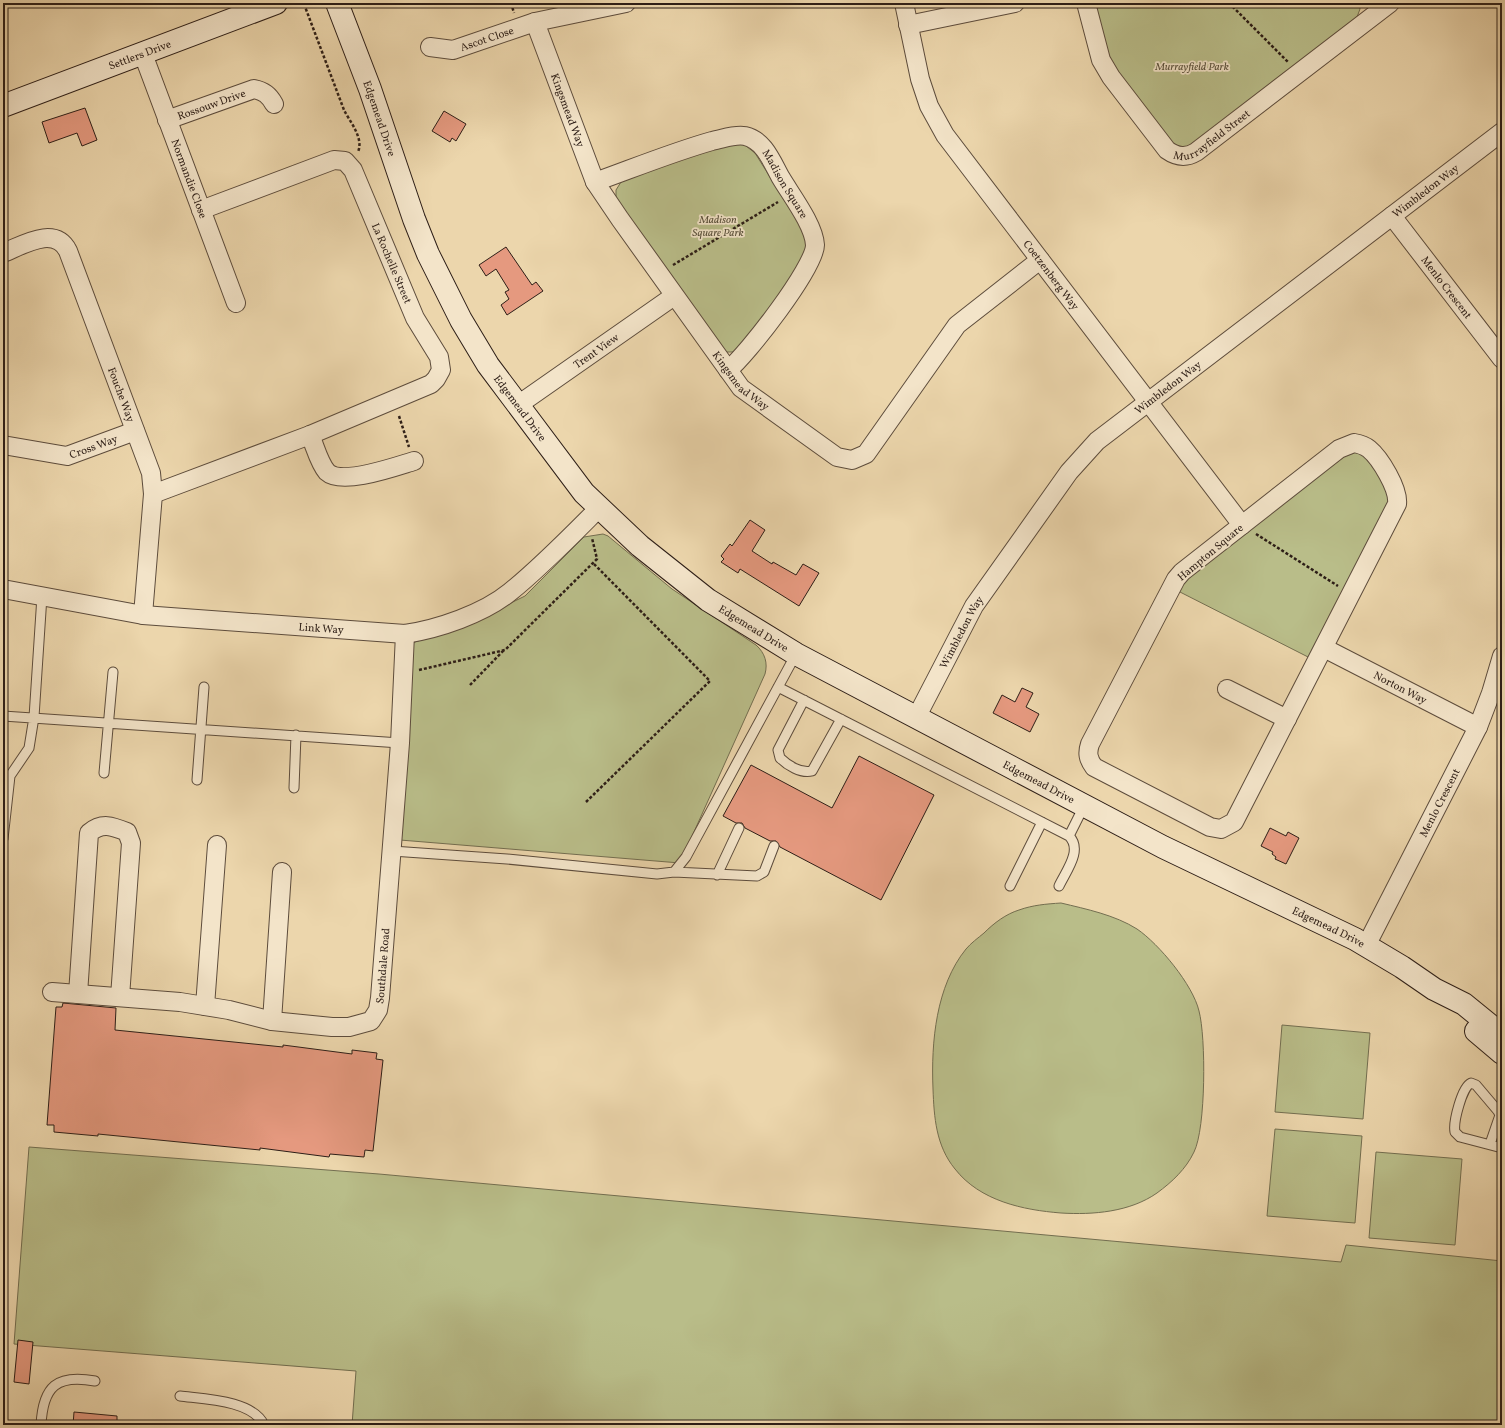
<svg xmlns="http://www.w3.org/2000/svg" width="1505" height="1428" viewBox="0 0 1505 1428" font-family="Vollkorn,serif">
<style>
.green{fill:#b9bd89;stroke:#736e50}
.building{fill:#e5997f;stroke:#2d1e17}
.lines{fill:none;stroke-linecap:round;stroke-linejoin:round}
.lane-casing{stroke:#5d4c3c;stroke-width:11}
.street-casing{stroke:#5d4c3c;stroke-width:20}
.secondary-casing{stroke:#2d1e17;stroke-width:24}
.path{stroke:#2d1e17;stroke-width:2.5;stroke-dasharray:3 2;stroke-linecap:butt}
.lane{stroke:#f3e4c9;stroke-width:9}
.street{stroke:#f3e4c9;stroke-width:18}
.secondary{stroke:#f3e4c9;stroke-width:22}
.labels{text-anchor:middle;stroke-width:3.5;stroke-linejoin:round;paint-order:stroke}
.street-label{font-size:11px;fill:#2d1e17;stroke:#f3e4c9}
.park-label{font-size:11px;font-style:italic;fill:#574e39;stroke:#f3e4c9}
</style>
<rect width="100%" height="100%" fill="#ecd6ac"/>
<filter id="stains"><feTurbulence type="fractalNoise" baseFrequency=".005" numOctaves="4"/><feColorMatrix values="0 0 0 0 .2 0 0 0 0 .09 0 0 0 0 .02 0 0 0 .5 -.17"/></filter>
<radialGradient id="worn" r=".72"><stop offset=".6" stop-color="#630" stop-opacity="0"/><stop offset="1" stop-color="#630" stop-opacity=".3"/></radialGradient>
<path class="green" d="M 1095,3 L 1359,3 L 1360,9 L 1357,17 L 1191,146 L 1180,148 L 1172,144 L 1112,64 L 1108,55 L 1095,9 Z
M 742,143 L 755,153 L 808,238 L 808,254 L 741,348 L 734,352 L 725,352 L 616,200 L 616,190 L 621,182 C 660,167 701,148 742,143 Z
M 1357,451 C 1373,461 1385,482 1390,500 L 1310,658 L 1178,591 L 1195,570 L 1349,453 Z
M 603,534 L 608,536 L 672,589 L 756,645 C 765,653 768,663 765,674 L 680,863 L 400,840 L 412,643 L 464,626 L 525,596 L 584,537 Z
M 1061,903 C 1086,909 1115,915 1137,929 C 1159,944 1193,985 1199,1011 C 1206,1037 1206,1128 1194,1152 C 1186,1169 1172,1182 1157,1193 C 1130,1212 1093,1215 1061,1213 C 1023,1210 980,1201 955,1169 C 936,1146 934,1117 933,1089 C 931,1042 936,986 966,949 C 971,943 978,938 984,933 C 994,923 1006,914 1019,910 C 1033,905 1046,904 1061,903 Z
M 1282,1025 L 1370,1033 L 1363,1119 L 1275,1112 Z
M 1275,1129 L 1362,1136 L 1355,1223 L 1267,1216 Z
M 29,1147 L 379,1174 L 1341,1262 L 1346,1245 L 1502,1261 L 1502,1425 L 352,1425 L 356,1371 L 14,1344 Z
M 1376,1152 L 1462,1159 L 1455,1245 L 1369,1238 Z"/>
<path class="building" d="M 85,108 L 97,140 L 82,146 L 77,133 L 49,143 L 42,122 Z
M 444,111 L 466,124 L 456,141 L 452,138 L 450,142 L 432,131 Z
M 506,247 L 532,285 L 536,282 L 543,291 L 507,315 L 501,305 L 509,299 L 505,292 L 509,290 L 496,269 L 486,276 L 479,265 Z
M 750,520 L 765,530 L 752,551 L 772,564 L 773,562 L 796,575 L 803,564 L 819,573 L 799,606 L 740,569 L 738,573 L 721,562 L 724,559 L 721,556 L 730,544 L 732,546 Z
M 1022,688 L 1033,693 L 1026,707 L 1039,714 L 1030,732 L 993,713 L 1002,695 L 1015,702 Z
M 859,756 L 934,795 L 881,900 L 780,847 L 776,841 L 770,841 L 745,828 L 742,823 L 736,823 L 723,816 L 751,765 L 832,808 Z
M 1270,828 L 1286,836 L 1288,832 L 1299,838 L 1286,864 L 1275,859 L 1276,857 L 1272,854 L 1273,852 L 1261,846 Z
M 63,1003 L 116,1008 L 115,1030 L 283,1047 L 283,1045 L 352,1054 L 352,1050 L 377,1053 L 376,1059 L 383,1060 L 373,1151 L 365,1150 L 364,1157 L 330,1154 L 329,1157 L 260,1148 L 260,1150 L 98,1134 L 98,1136 L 54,1132 L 54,1125 L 47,1125 L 56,1007 L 62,1007 Z
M 18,1340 L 33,1342 L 29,1384 L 14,1382 Z
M 74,1412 L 117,1416 L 117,1425 L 73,1425 Z"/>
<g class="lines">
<g class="lane-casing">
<path id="lane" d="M 778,687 L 1069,836 L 1084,806
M 804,700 L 778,750 L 780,758 C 787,765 801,774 812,771 L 841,719
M 3,716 L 400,743
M 104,773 L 113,672
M 197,780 L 204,687
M 294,788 L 296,735
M 3,839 L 10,776 L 29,748 L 34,717 L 42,596
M 392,851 L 507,859 L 657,874 L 674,872 L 686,857 L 796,654
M 674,872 L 757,876 L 764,872 L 774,846
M 717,875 L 739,828
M 1010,886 L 1042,822
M 1059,886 C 1066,871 1083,850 1069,836
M 1490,1144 L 1500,1115 L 1498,1111 L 1476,1085 L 1471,1083 C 1462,1087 1453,1122 1455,1132 L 1460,1137 L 1502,1148
M 180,1396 C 203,1399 253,1400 264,1425
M 41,1425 C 43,1386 57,1374 95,1381"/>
</g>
<g class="street-casing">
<g id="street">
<path id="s1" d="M 904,3 L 920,79 L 929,106 L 945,135 L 1242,525"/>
<path id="s2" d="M 1086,3 L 1101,60 L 1111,77 L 1167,150 C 1177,157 1186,158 1196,152 L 1390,3"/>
<path id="s3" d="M 535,22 L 595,182 L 620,219 L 741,388 L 837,457 L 852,460 L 866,454 L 957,325 L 1040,260"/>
<path d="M 908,25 L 1015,3"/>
<path id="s4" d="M 430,47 L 453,50 L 535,22 L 626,3"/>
<path id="s5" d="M 143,54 L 236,303"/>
<path id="s6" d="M 167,120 L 254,89 C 264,91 269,95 274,104"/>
<path id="s7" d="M 595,182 C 634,168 673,152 712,141 C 723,139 734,134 745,136 C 764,140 772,162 781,178 C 791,195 814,225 815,245 C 815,267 747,355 728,370"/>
<path id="s8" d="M 1392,216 L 1502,359"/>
<path id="s9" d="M 3,253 C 23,245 55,225 68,251 L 151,473 L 153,494 L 143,615"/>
<path id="s10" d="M 518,405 L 674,296"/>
<path d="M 310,435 C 315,446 319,463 327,472 C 342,486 397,466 414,461"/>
<path d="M 1354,443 C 1360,444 1364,445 1369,449 C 1380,458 1399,489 1397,504 L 1234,822 L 1221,829 L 1210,827 L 1094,767 C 1088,759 1087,753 1090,744 L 1176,579 L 1182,572 L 1339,449 Z"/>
<path id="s11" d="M 3,445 L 67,456 L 135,431"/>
<path d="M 153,494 L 310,435 L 431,384 L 436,379 L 441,370 L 439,357 L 415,318 L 353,170 L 345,161 L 334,160 L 201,210"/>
<path id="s12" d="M 3,589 L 143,615 L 405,634 C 438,629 483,614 510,592 C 540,568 571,536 599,508"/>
<path id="s13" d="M 1324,648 L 1478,727"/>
<path d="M 1227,689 L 1287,719"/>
<path id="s14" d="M 916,718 L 974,606 L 1069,472 L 1097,441 L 1502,132"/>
<path id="s15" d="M 1366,946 L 1478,727 L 1491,693 L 1502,656"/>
<path id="s16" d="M 52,992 L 180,1002 L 229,1010 L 272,1021 L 332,1027 L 349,1027 L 371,1021 L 378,1010 L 380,998 L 400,743 L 405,634"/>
<path d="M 78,994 L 89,833 C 102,822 112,826 127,832 L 131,843 L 120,997"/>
<path d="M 205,1006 L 217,845"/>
<path d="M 272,1021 L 282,872"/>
</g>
</g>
<g class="secondary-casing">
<g id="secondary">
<path id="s17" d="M 337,3 L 370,89 L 414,219 L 428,254 L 461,320 L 488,365 L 584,493 L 640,546 L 708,600 L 796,654 L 1163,847 L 1355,939 L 1402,967 L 1434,989 L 1464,1004 L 1502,1035"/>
<path id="s18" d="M 3,106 L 276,3"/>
<path d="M 1476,1031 L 1502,1053"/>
</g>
</g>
<path class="path" d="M 511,3 L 514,13
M 1229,3 L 1288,62
M 304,4 L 344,110 C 350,122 364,138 358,152
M 673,265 L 778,202
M 399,416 L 409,447
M 1256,534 L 1338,586
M 419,670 L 505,650 L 597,559 L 592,538
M 470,685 L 504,650
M 586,802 L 710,681 L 593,563"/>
<use href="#lane" class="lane"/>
<use href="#street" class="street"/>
<use href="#secondary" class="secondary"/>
</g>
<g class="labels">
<g class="street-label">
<text dy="4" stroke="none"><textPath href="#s4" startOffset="59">Ascot Close</textPath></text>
<text dy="4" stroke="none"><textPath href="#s18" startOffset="146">Settlers Drive</textPath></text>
<text dy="4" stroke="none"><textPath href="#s6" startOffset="47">Rossouw Drive</textPath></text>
<text dy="4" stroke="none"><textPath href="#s3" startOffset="94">Kingsmead Way</textPath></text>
<text dy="4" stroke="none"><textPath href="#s17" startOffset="123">Edgemead Drive</textPath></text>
<text dy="4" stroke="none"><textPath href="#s2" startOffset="223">Murrayfield Street</textPath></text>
<text dy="4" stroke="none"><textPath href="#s5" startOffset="133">Normandie Close</textPath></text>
<text dy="4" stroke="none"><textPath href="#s7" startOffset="222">Madison Square</textPath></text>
<text dy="4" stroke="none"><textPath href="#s14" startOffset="745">Wimbledon Way</textPath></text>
<text transform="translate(392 263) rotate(67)" y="4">La Rochelle Street</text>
<text dy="4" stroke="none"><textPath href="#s1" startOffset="315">Coetzenberg Way</textPath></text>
<text dy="4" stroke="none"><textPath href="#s8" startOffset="90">Menlo Crescent</textPath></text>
<text dy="4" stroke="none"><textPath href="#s10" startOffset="95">Trent View</textPath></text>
<text dy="4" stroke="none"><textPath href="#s3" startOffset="418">Kingsmead Way</textPath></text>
<text dy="4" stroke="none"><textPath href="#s14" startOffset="421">Wimbledon Way</textPath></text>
<text dy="4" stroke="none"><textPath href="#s9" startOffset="226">Fouche Way</textPath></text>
<text dy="4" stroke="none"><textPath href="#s17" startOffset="447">Edgemead Drive</textPath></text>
<text dy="4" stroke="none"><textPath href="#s11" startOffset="93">Cross Way</textPath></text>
<text transform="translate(1210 552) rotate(-40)" y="4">Hampton Square</text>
<text dy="4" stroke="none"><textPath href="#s17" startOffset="771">Edgemead Drive</textPath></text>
<text dy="4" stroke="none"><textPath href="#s12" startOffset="321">Link Way</textPath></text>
<text dy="4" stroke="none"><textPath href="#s14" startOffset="97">Wimbledon Way</textPath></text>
<text dy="4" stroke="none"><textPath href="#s13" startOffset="86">Norton Way</textPath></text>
<text dy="4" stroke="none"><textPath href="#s17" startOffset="1095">Edgemead Drive</textPath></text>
<text dy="4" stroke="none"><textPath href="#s15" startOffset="161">Menlo Crescent</textPath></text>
<text dy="4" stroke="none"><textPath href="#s17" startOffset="1419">Edgemead Drive</textPath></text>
<text dy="4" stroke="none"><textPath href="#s16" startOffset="380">Southdale Road</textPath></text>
</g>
<g class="park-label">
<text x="1192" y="70">Murrayfield Park</text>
<text x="718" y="223">Madison<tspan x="718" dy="13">Square Park</tspan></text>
</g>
</g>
<rect width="1505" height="1428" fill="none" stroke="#ecd6ac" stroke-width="16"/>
<rect x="4" y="4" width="1497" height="1420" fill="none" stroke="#2d1e17" stroke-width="2"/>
<rect x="8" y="8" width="1489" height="1412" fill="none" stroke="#2d1e17"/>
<rect width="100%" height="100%" filter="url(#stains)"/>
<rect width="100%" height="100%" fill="url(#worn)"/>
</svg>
